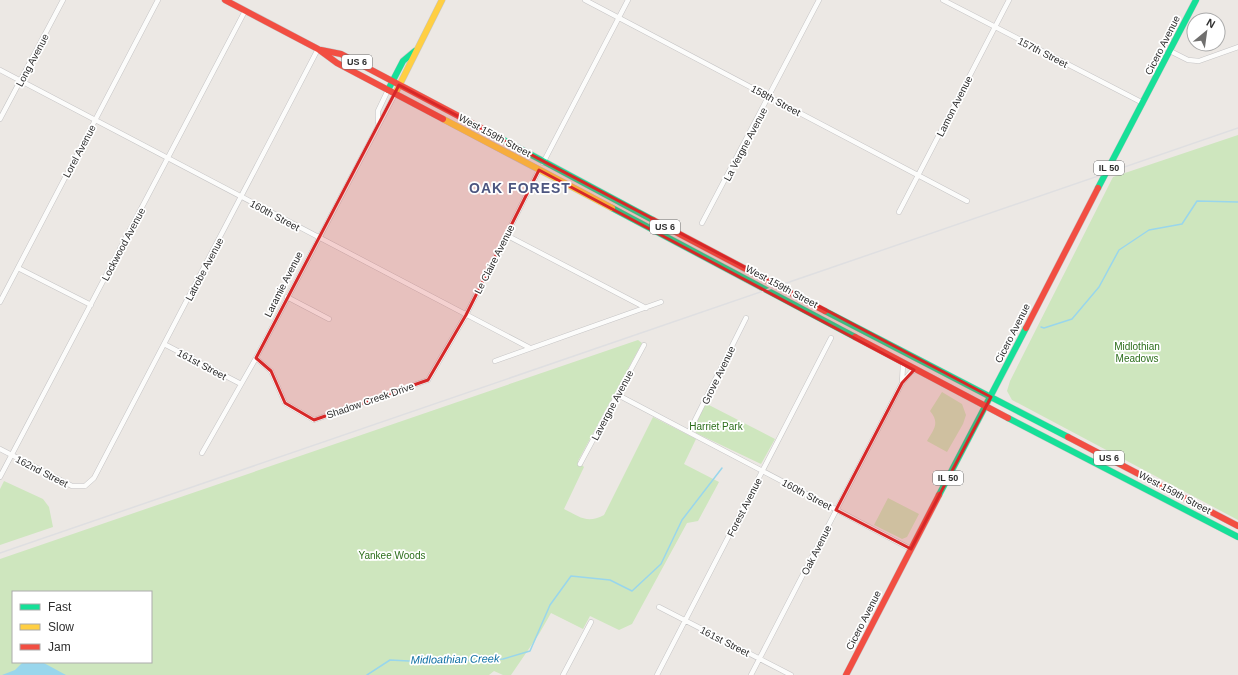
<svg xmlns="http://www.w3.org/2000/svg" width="1238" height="675" viewBox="0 0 1238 675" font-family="Helvetica,sans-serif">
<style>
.green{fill:#cee6be;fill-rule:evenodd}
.water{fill:#99d6ec}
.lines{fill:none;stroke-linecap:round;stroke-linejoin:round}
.stream{stroke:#99d6ec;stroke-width:1.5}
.street-casing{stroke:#c5c4c5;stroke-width:5.5}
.fast-casing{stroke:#c5c4c5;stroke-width:7}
.slow-casing{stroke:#c5c4c5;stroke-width:7}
.jam-casing{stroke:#c5c4c5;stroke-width:7}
.street{stroke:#fcfcfb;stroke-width:4.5}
.fast{stroke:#16e098;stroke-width:6}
.slow{stroke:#ffcf43;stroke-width:6}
.jam{stroke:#f24e42;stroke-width:6}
.rail{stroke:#dfdfe1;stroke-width:1.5}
.marked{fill:#d62828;fill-opacity:0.2;stroke:#d62828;stroke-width:3;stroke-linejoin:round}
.labels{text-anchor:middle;stroke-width:3.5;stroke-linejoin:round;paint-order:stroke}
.shield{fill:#fff;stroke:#6d6d6d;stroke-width:1}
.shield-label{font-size:9px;font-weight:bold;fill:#2e2e2e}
.street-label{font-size:10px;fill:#2e2e2e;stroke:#fff}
.park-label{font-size:10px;fill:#2c6e1b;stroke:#fff}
.water-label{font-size:11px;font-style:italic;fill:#0d6fa3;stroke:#fff}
.district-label{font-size:14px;font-weight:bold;letter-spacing:1px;fill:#4d5680;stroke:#fff}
</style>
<rect width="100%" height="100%" fill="#ece8e4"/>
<path class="green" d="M 1238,135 L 1238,520 L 1012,400 L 1007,391 L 1010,381 L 1113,177 Z
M 638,340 L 642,343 L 578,461 L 584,467 L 564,509 C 580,517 587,524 604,515 L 653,417 L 696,439 L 684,464 L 719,482 L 698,521 L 687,523 L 632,624 L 619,630 L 590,616 L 583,629 L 551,613 L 539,634 L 511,675 L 503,675 L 494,671 L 489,675 L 0,675 L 0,559 ZM 13,592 L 151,592 L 151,662 L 13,662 Z
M 942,392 L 962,404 L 966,415 L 963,424 L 947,452 L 927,441 C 934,429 940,423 930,411 Z
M 705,403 L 775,439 L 761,464 L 696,433 L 694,428 Z
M 4,481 L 43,499 L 49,507 L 53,527 L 0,545 L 0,489 Z
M 888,498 L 919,514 L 907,537 L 902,539 L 874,525 Z"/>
<path class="water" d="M 23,662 L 42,662 L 66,675 L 2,675 L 15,670 Z"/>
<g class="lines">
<path class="stream" d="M 1041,327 L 1044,328 L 1072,319 L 1099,287 L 1119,250 L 1149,230 L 1182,224 L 1197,201 L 1238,202
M 367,675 L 390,660 L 428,662 L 503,659 L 530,651 L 550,605 L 571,576 L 610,580 L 632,591 L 661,564 L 682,520 L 722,468"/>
<g class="street-casing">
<path id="street" d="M 585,0 L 967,201
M 943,0 L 1143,103
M 1170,51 L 1188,60 L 1199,61 L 1238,47
M 0,70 L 530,348
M 0,119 L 63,0
M 378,122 L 378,111 L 388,90
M 543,163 L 628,0
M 899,212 L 1009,0
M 702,223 L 819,0
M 506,235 L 646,308
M 18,268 L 91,305
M 287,297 L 329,319
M 0,302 L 158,0
M 164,344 L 241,384
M 256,358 L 271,371 L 285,403 L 314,420 L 428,380 L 466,315 L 539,170
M 495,361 L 661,302
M 902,383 L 903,364
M 618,395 L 911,549
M 689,432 L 746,318
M 0,449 L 72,486 L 85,486 L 94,478 L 318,49
M 202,453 L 256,358 L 395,94
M 580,464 L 644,345
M 0,477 L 245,11
M 659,607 L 791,675
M 563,675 L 591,622
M 657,675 L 831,338
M 751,675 L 902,383 L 911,372 L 915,370"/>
</g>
<g class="fast-casing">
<path id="fast" d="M 388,90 L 403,61 L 415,51
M 485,130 L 653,220
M 1098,188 L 1196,0
M 612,208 L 855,337
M 825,311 L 1068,437
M 1008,418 L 1238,537
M 939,495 L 1026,328"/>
</g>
<g class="slow-casing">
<path id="slow" d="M 395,94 L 442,0
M 443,119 L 612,208"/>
</g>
<g class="jam-casing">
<path id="jam" d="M 225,0 L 318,49 L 337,63 L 443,119
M 321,50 L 341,54 L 485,130
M 653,220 L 825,311
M 1026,328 L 1098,188
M 855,337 L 1008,418
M 1068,437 L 1238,526
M 846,675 L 939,495"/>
</g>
<use href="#street" class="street"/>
<use href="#fast" class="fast"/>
<use href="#slow" class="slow"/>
<use href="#jam" class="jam"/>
<path class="rail" d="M 0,553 L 1238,128"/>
</g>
<path class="marked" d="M 399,85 L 991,397 L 911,549 L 836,510 L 902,383 L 914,370 L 539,170 L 466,315 L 428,380 L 314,420 L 285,403 L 271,371 L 256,358 Z"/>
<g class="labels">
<g class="shield">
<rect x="342" y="55" width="30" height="14" rx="3"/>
<rect x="1094" y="161" width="30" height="14" rx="3"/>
<rect x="650" y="220" width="30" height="14" rx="3"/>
<rect x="1094" y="451" width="30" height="14" rx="3"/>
<rect x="933" y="471" width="30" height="14" rx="3"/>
</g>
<g class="shield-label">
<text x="357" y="65">US 6</text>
<text x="1109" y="171">IL 50</text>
<text x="665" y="230">US 6</text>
<text x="1109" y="461">US 6</text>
<text x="948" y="481">IL 50</text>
</g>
<g class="street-label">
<text transform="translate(1162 45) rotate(-63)" y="4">Cicero Avenue</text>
<text transform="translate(1043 52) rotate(27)" y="4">157th Street</text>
<text transform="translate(32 60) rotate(-62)" y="4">Long Avenue</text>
<text transform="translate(776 100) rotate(28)" y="4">158th Street</text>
<text transform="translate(954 106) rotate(-63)" y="4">Lamon Avenue</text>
<text transform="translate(495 135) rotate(28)" y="4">West 159th Street</text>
<text transform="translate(745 144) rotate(-62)" y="4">La Vergne Avenue</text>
<text transform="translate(79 151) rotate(-62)" y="4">Lorel Avenue</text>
<text transform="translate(275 215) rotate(28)" y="4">160th Street</text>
<text transform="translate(123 244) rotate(-62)" y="4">Lockwood Avenue</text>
<text transform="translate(494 259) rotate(-63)" y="4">Le Claire Avenue</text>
<text transform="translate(204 269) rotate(-62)" y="4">Latrobe Avenue</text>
<text transform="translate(283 284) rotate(-63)" y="4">Laramie Avenue</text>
<text transform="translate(782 286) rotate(28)" y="4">West 159th Street</text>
<text transform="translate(1012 333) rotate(-63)" y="4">Cicero Avenue</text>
<text transform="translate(202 364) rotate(28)" y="4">161st Street</text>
<text transform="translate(718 375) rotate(-64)" y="4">Grove Avenue</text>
<text transform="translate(370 400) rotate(-19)" y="4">Shadow Creek Drive</text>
<text transform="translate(612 405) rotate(-62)" y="4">Lavergne Avenue</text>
<text transform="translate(42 471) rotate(27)" y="4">162nd Street</text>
<text transform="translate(1175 492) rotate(28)" y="4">West 159th Street</text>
<text transform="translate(807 494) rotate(28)" y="4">160th Street</text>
<text transform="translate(744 507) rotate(-63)" y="4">Forest Avenue</text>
<text transform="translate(816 550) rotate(-63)" y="4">Oak Avenue</text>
<text transform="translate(863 620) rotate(-63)" y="4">Cicero Avenue</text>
<text transform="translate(725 641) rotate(27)" y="4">161st Street</text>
</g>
<g class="park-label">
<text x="1137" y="350">Midlothian<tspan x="1137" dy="12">Meadows</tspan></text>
<text x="716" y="430">Harriet Park</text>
<text x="392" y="559">Yankee Woods</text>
</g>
<g class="water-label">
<text transform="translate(455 659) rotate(-1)" y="4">Midloathian Creek</text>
</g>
<g class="district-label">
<text x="520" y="193">OAK FOREST</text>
</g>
</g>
<rect x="12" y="591" width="140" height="72" fill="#ffffff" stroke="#ababab"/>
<rect x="20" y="604" width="20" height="6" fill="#16e098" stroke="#ababab"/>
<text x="48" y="611" font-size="12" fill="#2e2e2e">Fast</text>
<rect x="20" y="624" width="20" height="6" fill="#ffcf43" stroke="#ababab"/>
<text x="48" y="631" font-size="12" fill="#2e2e2e">Slow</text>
<rect x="20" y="644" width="20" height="6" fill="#f24e42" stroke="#ababab"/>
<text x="48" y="651" font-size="12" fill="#2e2e2e">Jam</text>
<g transform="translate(1206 32) rotate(29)"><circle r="19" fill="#ffffff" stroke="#ababab"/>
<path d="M0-3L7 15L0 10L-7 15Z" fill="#706f6e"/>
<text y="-6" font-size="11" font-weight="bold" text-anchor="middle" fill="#2e2e2e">N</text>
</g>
</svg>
